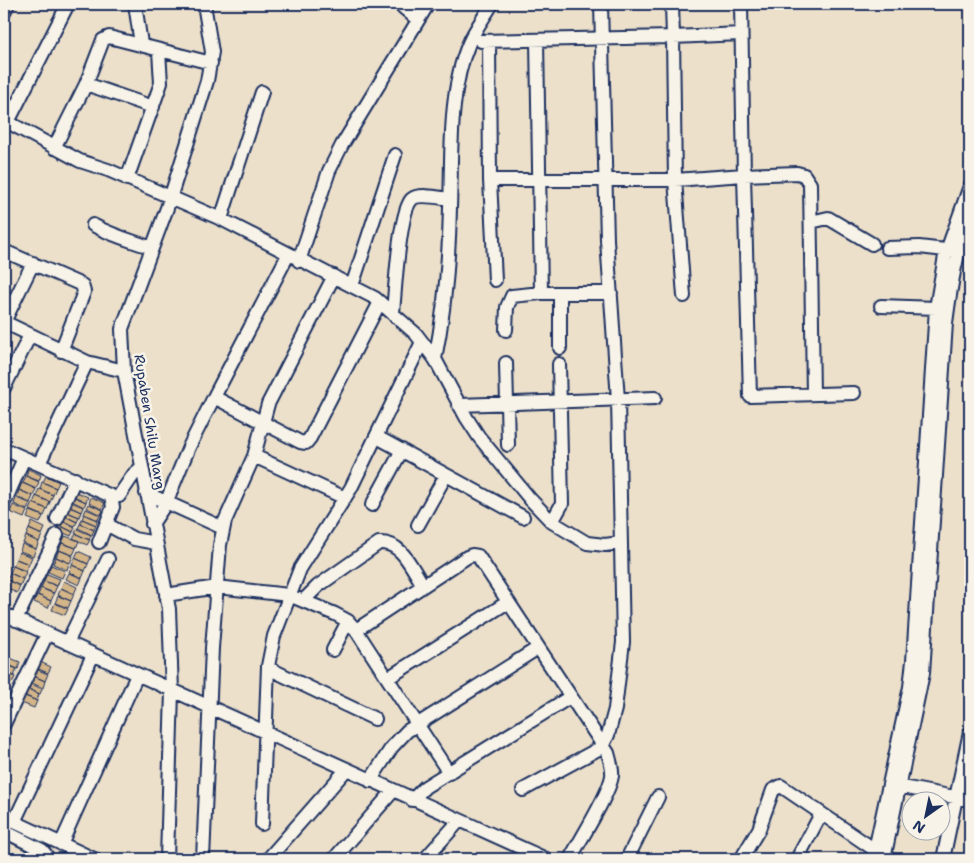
<svg xmlns="http://www.w3.org/2000/svg" width="974" height="863" viewBox="0 0 974 863" font-family="'Shantell Sans',sans-serif">
<style>
.building{fill:#d4b588;stroke:#1b2f5e}
.lines{fill:none;stroke-linecap:round;stroke-linejoin:round}
.minor-casing{stroke:#1b2f5e;stroke-width:16}
.minor{stroke:#f7f3e8;stroke-width:12}
.labels{text-anchor:middle;stroke-width:5;stroke-linejoin:round;paint-order:stroke}
.street-label{font-size:14px;fill:#1b2f5e;stroke:#f7f3e8}
</style>
<rect width="100%" height="100%" fill="#ece0cb"/>
<filter id="ink" filterUnits="userSpaceOnUse"><feTurbulence type="fractalNoise" baseFrequency=".02" numOctaves="2"/><feDisplacementMap in="SourceGraphic" scale="10" xChannelSelector="R" yChannelSelector="G"/><feConvolveMatrix kernelMatrix="1 2 1 2 8 2 1 2 1" color-interpolation-filters="sRGB"/></filter>
<g filter="url(#ink)">
<path class="building" d="M 4,458 L 10,461 L 7,467 L 4,466 Z
M 28,469 L 41,475 L 39,481 L 26,476 Z
M 26,476 L 39,482 L 36,489 L 23,483 Z
M 46,476 L 59,482 L 56,488 L 43,482 Z
M 42,482 L 56,488 L 53,495 L 40,489 Z
M 22,483 L 36,489 L 33,496 L 19,490 Z
M 39,489 L 53,495 L 50,502 L 36,496 Z
M 19,490 L 33,496 L 30,503 L 17,497 Z
M 74,491 L 88,497 L 86,502 L 72,495 Z
M 36,496 L 50,502 L 47,509 L 33,503 Z
M 72,496 L 86,502 L 84,507 L 70,500 Z
M 91,497 L 105,503 L 102,509 L 89,503 Z
M 16,498 L 30,503 L 27,510 L 14,504 Z
M 69,501 L 83,507 L 81,512 L 67,505 Z
M 33,503 L 47,509 L 44,516 L 30,510 Z
M 89,504 L 103,510 L 101,515 L 87,508 Z
M 13,505 L 27,511 L 24,518 L 10,512 Z
M 67,506 L 81,512 L 79,517 L 65,511 Z
M 86,509 L 100,515 L 98,520 L 84,514 Z
M 30,511 L 43,516 L 40,523 L 27,518 Z
M 65,511 L 79,517 L 77,522 L 63,515 Z
M 84,514 L 98,520 L 96,525 L 82,519 Z
M 63,515 L 77,522 L 75,526 L 61,520 Z
M 82,519 L 96,525 L 94,530 L 80,523 Z
M 61,521 L 75,527 L 73,532 L 59,525 Z
M 32,522 L 45,528 L 42,535 L 29,529 Z
M 80,524 L 94,530 L 92,535 L 78,528 Z
M 59,525 L 73,532 L 71,536 L 57,530 Z
M 29,529 L 42,535 L 39,542 L 26,536 Z
M 77,529 L 91,535 L 89,540 L 75,533 Z
M 76,534 L 90,540 L 87,545 L 73,538 Z
M 26,536 L 39,542 L 36,549 L 23,543 Z
M 65,536 L 79,541 L 76,548 L 62,543 Z
M 62,543 L 76,548 L 73,555 L 59,550 Z
M 22,544 L 36,549 L 33,556 L 20,551 Z
M 59,550 L 73,556 L 70,563 L 56,557 Z
M 78,551 L 91,557 L 88,564 L 75,558 Z
M 19,552 L 32,557 L 29,564 L 16,559 Z
M 56,557 L 69,563 L 67,570 L 53,564 Z
M 75,558 L 88,564 L 85,571 L 72,565 Z
M 16,559 L 29,564 L 26,571 L 13,566 Z
M 51,565 L 65,571 L 62,578 L 48,572 Z
M 72,565 L 85,571 L 82,578 L 69,572 Z
M 13,566 L 26,572 L 23,579 L 10,573 Z
M 10,573 L 23,579 L 20,586 L 7,580 Z
M 69,573 L 82,578 L 79,585 L 66,579 Z
M 47,574 L 60,579 L 57,586 L 44,581 Z
M 7,580 L 20,586 L 17,593 L 4,587 Z
M 44,581 L 57,586 L 54,593 L 41,588 Z
M 64,581 L 77,587 L 74,594 L 61,588 Z
M 41,588 L 54,594 L 51,601 L 38,595 Z
M 61,588 L 74,594 L 71,601 L 58,595 Z
M 37,595 L 51,601 L 48,608 L 34,602 Z
M 58,596 L 71,601 L 68,608 L 55,603 Z
M 55,603 L 68,609 L 65,615 L 52,610 Z
M 5,656 L 20,662 L 18,669 L 4,663 Z
M 36,660 L 51,667 L 48,673 L 34,667 Z
M 4,664 L 17,669 L 14,676 L 4,671 Z
M 33,668 L 48,674 L 45,681 L 30,674 Z
M 4,672 L 15,677 L 12,683 L 4,680 Z
M 31,675 L 45,681 L 43,688 L 28,681 Z
M 27,682 L 42,689 L 40,694 L 25,687 Z
M 4,683 L 9,685 L 6,692 L 4,691 Z
M 25,688 L 39,694 L 37,701 L 22,694 Z
M 22,695 L 37,701 L 34,708 L 19,702 Z
M 57,853 L 69,858 L 68,859 L 54,859 Z"/>
<g class="lines">
<g class="minor-casing">
<path id="minor" d="M 135,4 L 141,44
M 399,4 L 418,20
M 4,12 L 8,4
M 537,40 L 541,293
M 481,41 L 673,37 L 672,4
M 489,41 L 490,180 L 495,280
M 86,84 L 153,107
M 4,120 L 80,161 L 108,170 L 221,219 L 375,298 L 416,334 L 435,359 L 466,417 L 479,437 L 530,499 L 552,522 L 587,543 L 605,545 L 620,543
M 8,122 L 68,4
M 54,148 L 86,84 L 103,40 L 109,37 L 211,63
M 127,179 L 161,83 L 159,51
M 490,180 L 675,180 L 744,175 L 741,4
M 221,219 L 262,92
M 811,222 L 828,218 L 872,244
M 93,225 C 113,236 130,240 152,248
M 887,248 L 919,247 L 954,251
M 4,251 L 82,285 L 84,292 L 61,351
M 288,255 L 214,397 L 300,442 L 306,443 L 310,438 L 380,302
M 299,261 L 329,171 L 342,145 L 428,4
M 352,286 L 395,155
M 684,296 L 675,180 L 673,37 L 741,34
M 881,306 L 936,308
M 393,313 C 395,292 399,211 412,199 C 419,193 441,198 450,199
M 4,322 L 87,362 L 124,371
M 4,322 L 33,263
M 506,330 L 507,307 L 512,296 L 541,293 L 611,293
M 560,348 L 560,293
M 435,359 C 445,310 449,258 450,208 C 452,155 448,92 469,43 C 475,29 485,16 492,4
M 506,363 L 508,445
M 4,388 L 30,335
M 813,394 L 810,184 L 804,175 L 797,173 L 744,175 L 750,396 L 854,393
M 459,405 L 655,398
M 377,437 L 523,517
M 4,449 L 111,496 L 113,507 L 99,542
M 254,456 L 345,498
M 39,464 L 87,362
M 146,493 L 223,528
M 119,496 L 134,474 L 142,467
M 6,499 L 24,458
M 372,505 L 402,450
M 57,519 L 75,479
M 552,522 L 562,504 L 559,364
M 106,524 L 134,539 L 156,543
M 152,524 L 166,503 L 189,447 L 214,397
M 418,525 L 446,475
M 166,595 L 217,587 L 289,595 L 335,614 L 348,621 L 356,630 L 449,773
M 303,601 L 318,586 L 379,543 C 402,541 412,569 423,585
M 4,614 L 546,859
M 16,620 L 57,535
M 356,630 L 467,557 L 472,555 L 478,556 L 608,753 C 610,761 613,768 612,776 C 609,795 580,840 570,859
M 67,643 L 108,559
M 333,650 L 348,621
M 268,668 L 375,719
M 388,678 L 508,602
M 4,724 L 47,634
M 370,781 L 392,747 L 407,731 L 538,648
M 892,785 L 970,800
M 523,790 L 602,747 L 608,735 L 615,709 L 623,642 L 618,400 L 607,240 L 601,4
M 412,800 L 425,787 L 570,697
M 4,817 L 94,859
M 14,822 L 93,655
M 262,824 L 268,666 L 274,636 L 300,569 L 351,488 L 422,342
M 4,831 L 42,850 L 46,855 L 45,859
M 61,844 L 137,675
M 167,859 L 172,691 L 169,609 L 124,371 L 122,329 L 167,208 L 207,81 L 212,52 L 204,4
M 203,859 L 212,648 L 220,545 L 225,521 L 254,456 L 268,404 L 334,276
M 268,859 L 346,770
M 334,859 L 393,791
M 425,859 L 459,821
M 627,859 L 658,797
M 741,859 L 759,829 L 773,790 L 781,786 L 875,850
M 797,859 L 821,814
M 873,859 L 910,687 L 913,661 L 936,308 L 945,256 L 970,186
M 884,859 L 923,673 L 946,323 C 951,285 956,252 970,217
M 943,859 L 970,732"/>
</g>
<use href="#minor" class="minor"/>
</g>
</g>
<g class="labels">
<g class="street-label">
<text transform="translate(150 422) rotate(81)" y="5">Rupaben Shilu Marg</text>
</g>
</g>
<rect width="974" height="863" fill="none" stroke="#f7f3e8" stroke-width="20"/>
<rect x="10" y="10" width="954" height="843" fill="none" stroke="#1b2f5e" stroke-width="2" filter="url(#ink)"/>
<g transform="translate(926 816) rotate(213)"><circle r="24" fill="#f7f3e8" stroke="#9fa5b1"/>
<path d="M0-4L9 19L0 12L-9 19Z" fill="#1b2f5e"/>
<text y="-8" font-size="14" font-weight="bold" text-anchor="middle" fill="#1b2f5e">N</text>
</g>
</svg>
